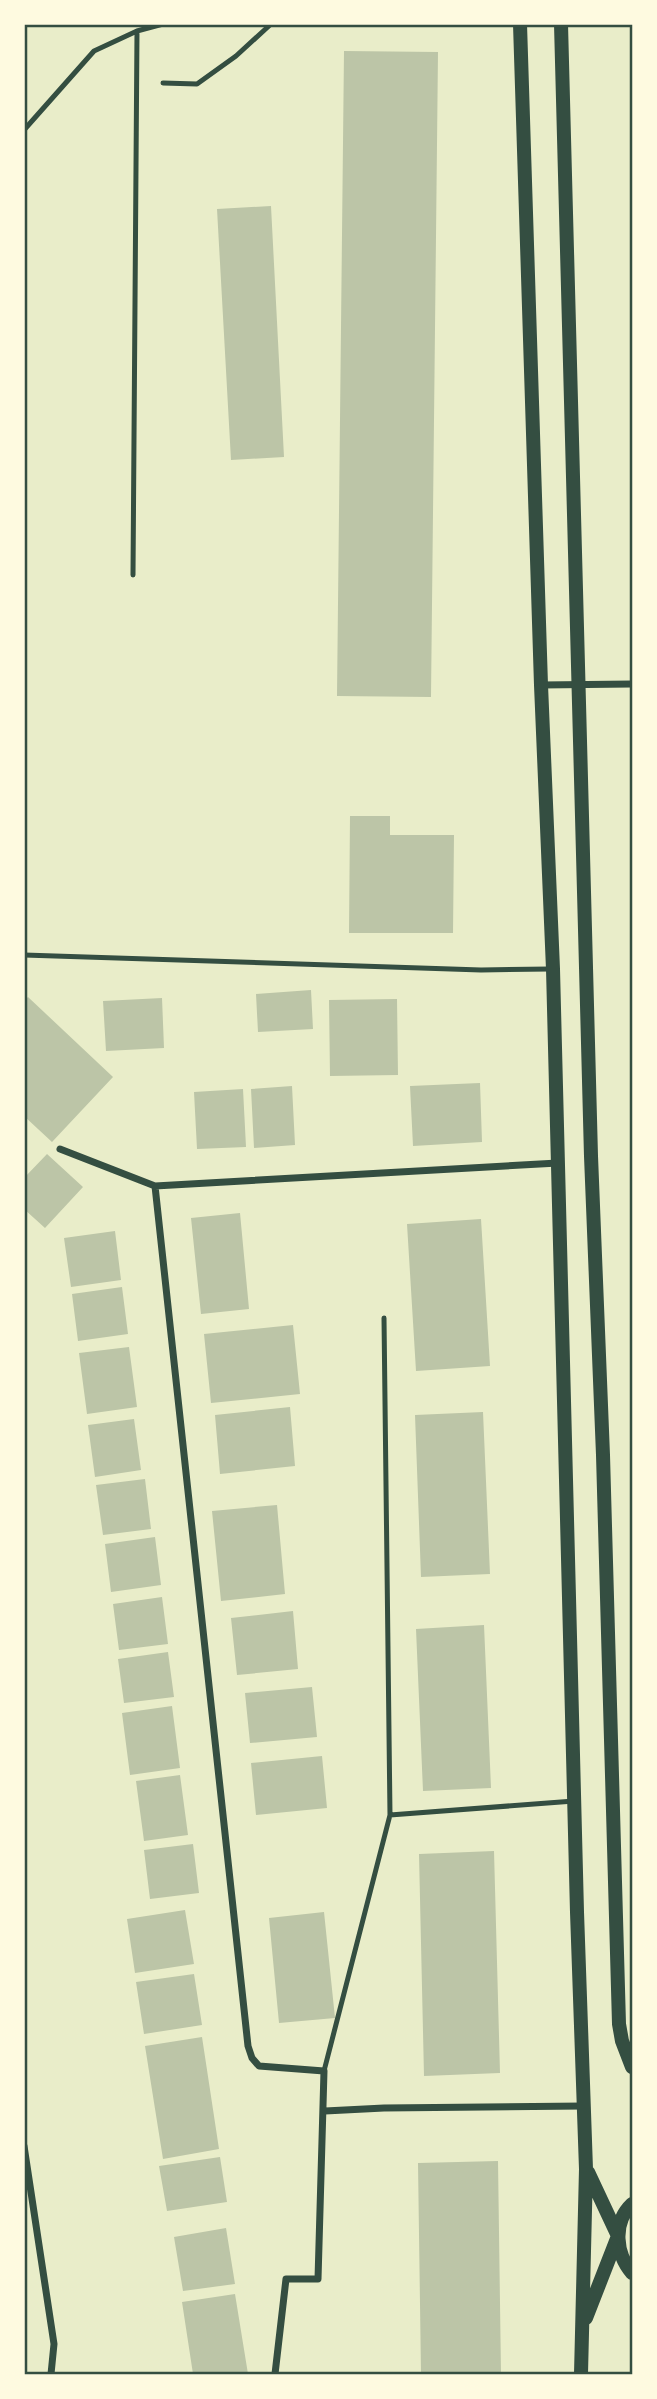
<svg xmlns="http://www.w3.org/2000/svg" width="657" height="2399" viewBox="0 0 657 2399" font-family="'PT Sans Narrow',sans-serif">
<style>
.building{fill:#bcc5a7}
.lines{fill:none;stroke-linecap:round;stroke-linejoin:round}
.service{stroke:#344e41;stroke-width:5}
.minor{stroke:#344e41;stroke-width:7}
.secondary{stroke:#344e41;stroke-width:14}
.neatline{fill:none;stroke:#344e41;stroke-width:2.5}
</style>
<rect width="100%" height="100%" fill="#e9edc9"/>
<path class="building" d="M 344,51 L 438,52 L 431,697 L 337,696 Z
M 271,206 L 284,457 L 231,460 L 217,209 Z
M 350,816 L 390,816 L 390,835 L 454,835 L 453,933 L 349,933 Z
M 311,990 L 313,1029 L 258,1032 L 256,994 Z
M 28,997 L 113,1077 L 52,1142 L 24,1116 L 24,1001 Z
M 162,998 L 164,1048 L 106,1051 L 103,1001 Z
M 397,999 L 398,1075 L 330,1076 L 329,1000 Z
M 480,1083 L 482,1142 L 413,1146 L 410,1086 Z
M 292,1086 L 295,1145 L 254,1148 L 251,1089 Z
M 243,1089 L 246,1147 L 197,1149 L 194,1092 Z
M 47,1154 L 83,1187 L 45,1228 L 24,1209 L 24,1178 Z
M 240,1213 L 249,1309 L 201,1314 L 191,1218 Z
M 481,1219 L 490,1366 L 416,1371 L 407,1224 Z
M 115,1231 L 121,1280 L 71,1287 L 64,1238 Z
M 122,1287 L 128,1334 L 78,1341 L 72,1294 Z
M 293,1325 L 300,1394 L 211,1403 L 204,1334 Z
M 129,1347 L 137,1407 L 87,1414 L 79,1353 Z
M 290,1407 L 295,1466 L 220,1474 L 215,1415 Z
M 483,1412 L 490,1574 L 421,1577 L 415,1415 Z
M 134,1419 L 141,1470 L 95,1477 L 88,1425 Z
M 145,1479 L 151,1529 L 103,1535 L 96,1485 Z
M 277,1505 L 285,1594 L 221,1601 L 212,1511 Z
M 155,1537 L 161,1585 L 111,1592 L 105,1544 Z
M 162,1597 L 168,1644 L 119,1650 L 113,1604 Z
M 293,1611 L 298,1669 L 237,1675 L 231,1618 Z
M 484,1625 L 491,1788 L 423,1791 L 416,1629 Z
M 168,1652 L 174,1697 L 124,1703 L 118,1659 Z
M 312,1687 L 317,1737 L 250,1743 L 245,1693 Z
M 172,1706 L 180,1768 L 130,1775 L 122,1713 Z
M 322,1756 L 327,1808 L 256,1815 L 251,1763 Z
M 180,1775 L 188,1835 L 144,1841 L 136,1781 Z
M 193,1844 L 199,1893 L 150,1899 L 144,1850 Z
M 494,1851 L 500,2073 L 424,2076 L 419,1854 Z
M 185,1910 L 194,1964 L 135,1973 L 127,1919 Z
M 324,1912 L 335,2018 L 279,2023 L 269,1918 Z
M 194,1974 L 202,2025 L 144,2034 L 136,1982 Z
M 202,2037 L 219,2149 L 163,2159 L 145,2046 Z
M 220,2157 L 227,2202 L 167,2211 L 159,2166 Z
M 498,2161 L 501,2374 L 421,2374 L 418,2163 Z
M 226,2228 L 235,2284 L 183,2291 L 174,2237 Z
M 235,2294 L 248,2374 L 193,2374 L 182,2302 Z"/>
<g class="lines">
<path class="service" d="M 163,83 L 197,84 L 236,56 L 271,24
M 24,130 L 94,51 L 137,31 L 163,24
M 133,575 L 137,31
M 24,955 L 481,970 L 550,969
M 384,1318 L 390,1815
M 324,2071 L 390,1815 L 574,1801"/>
<path class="minor" d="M 541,685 L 632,684
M 60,1149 L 155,1186 L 248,2046 L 252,2058 L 259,2066 L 324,2071 L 318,2279 L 286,2279 L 275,2374
M 155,1186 L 558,1163
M 325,2111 L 384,2108 L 583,2106
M 24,2146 L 54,2344 L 51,2374"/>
<path class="secondary" d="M 520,24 L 541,685 L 553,969 L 577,1912 L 586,2169 L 581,2374
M 561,24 L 591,1156 L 603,1455 L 619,2024 L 622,2041 L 632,2067
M 632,2204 C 612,2223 616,2254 632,2273
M 586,2318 L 618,2236 L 588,2172"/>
</g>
<rect width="657" height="2399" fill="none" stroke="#fefae0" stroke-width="52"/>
<rect x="26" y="26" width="605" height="2347" class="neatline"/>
</svg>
